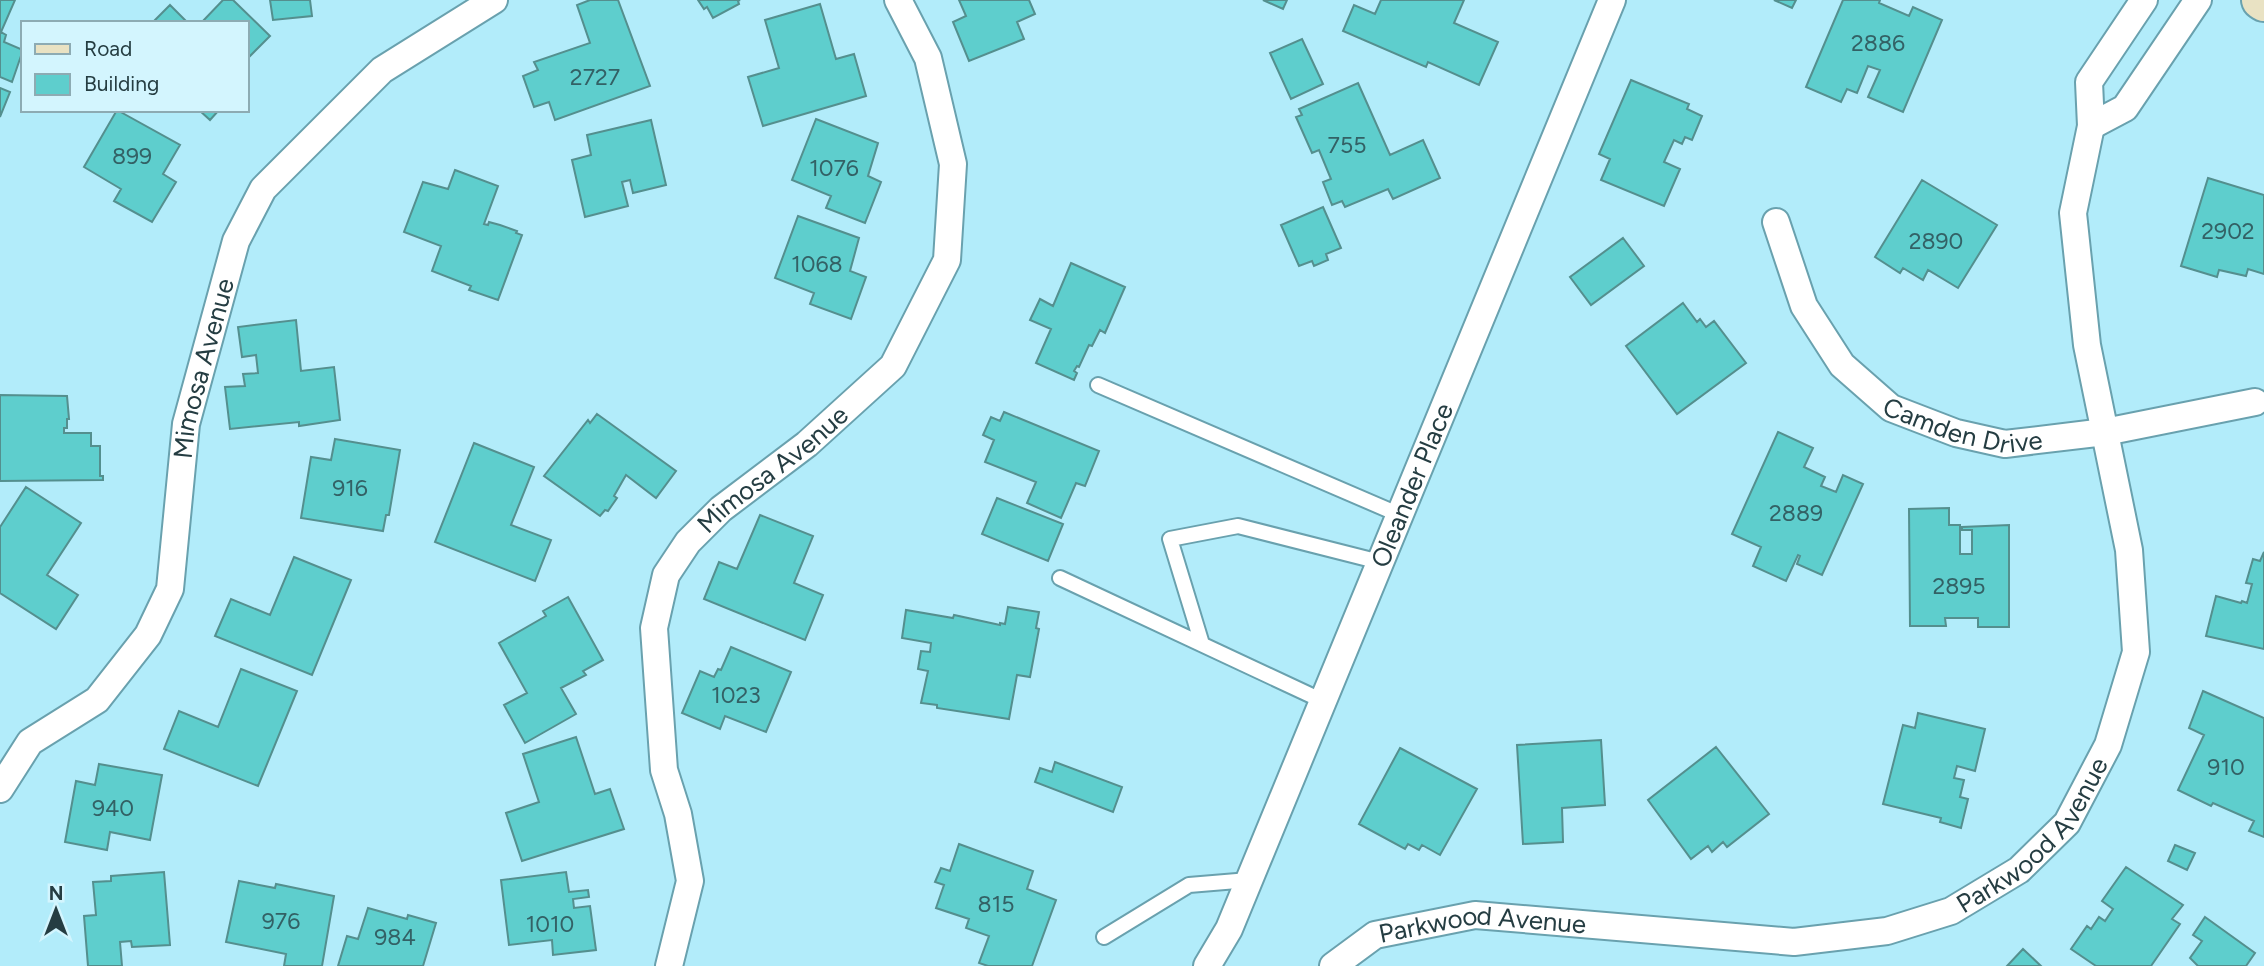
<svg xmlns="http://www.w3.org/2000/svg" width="2264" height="966" viewBox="0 0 2264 966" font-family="Figtree,sans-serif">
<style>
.building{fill:#5ececd;stroke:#548f8e;stroke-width:2}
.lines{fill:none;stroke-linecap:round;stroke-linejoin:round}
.lane-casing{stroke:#69a1ae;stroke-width:18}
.street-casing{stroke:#69a1ae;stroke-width:30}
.secondary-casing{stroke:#69a1ae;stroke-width:42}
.lane{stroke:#fff;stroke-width:14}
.street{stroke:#fff;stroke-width:26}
.secondary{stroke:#e9e2c3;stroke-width:38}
.labels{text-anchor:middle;stroke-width:5;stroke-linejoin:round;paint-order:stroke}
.number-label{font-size:23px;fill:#336165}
.street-label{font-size:26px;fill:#253d42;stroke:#d3f5fe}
</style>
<rect width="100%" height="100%" fill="#b2ecfa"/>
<path class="building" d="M 0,0 L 15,0 L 1,32 L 6,35 L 4,42 L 23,50 L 12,82 L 0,77 Z
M 223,0 L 233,0 L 270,36 L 247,59 L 247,23 L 201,23 Z
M 270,0 L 310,0 L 312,16 L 273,20 Z
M 590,0 L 618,0 L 650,86 L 555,120 L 549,102 L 534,107 L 523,76 L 538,70 L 534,62 L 590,43 L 577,5 Z
M 698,0 L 740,0 L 738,1 L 739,4 L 713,18 L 707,7 L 704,9 Z
M 959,0 L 1029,0 L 1035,14 L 1017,22 L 1024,39 L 969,61 L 953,22 L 966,16 Z
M 1263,0 L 1287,0 L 1283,9 Z
M 1381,0 L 1464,0 L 1454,23 L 1498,42 L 1479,85 L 1428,62 L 1426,67 L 1343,31 L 1354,5 L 1375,14 Z
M 1774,0 L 1796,0 L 1792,8 Z
M 1843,0 L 1880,0 L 1879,3 L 1909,16 L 1913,7 L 1942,20 L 1903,112 L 1868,97 L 1880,70 L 1868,66 L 1857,93 L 1847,89 L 1841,102 L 1806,87 Z
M 820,4 L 836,59 L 854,54 L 866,96 L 763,126 L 748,77 L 779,68 L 765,20 Z
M 170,5 L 188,23 L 152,23 Z
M 1302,39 L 1323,84 L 1291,99 L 1270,53 Z
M 1631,80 L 1689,104 L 1687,109 L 1702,116 L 1692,140 L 1685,137 L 1682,144 L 1674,140 L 1664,162 L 1680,169 L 1664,206 L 1601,180 L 1610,159 L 1599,154 Z
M 1358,83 L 1390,155 L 1423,140 L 1440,178 L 1393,199 L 1388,189 L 1345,207 L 1342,201 L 1332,205 L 1323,182 L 1331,179 L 1319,150 L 1312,153 L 1296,117 L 1302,115 L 1299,109 Z
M 0,88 L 10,92 L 0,117 Z
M 117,110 L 180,145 L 163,174 L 176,182 L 152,222 L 114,201 L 121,189 L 84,167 Z
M 199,110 L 219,110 L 210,120 Z
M 816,119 L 878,143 L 868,176 L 881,182 L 865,223 L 826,208 L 831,196 L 792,180 Z
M 651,120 L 666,185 L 633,193 L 630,180 L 622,182 L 628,206 L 585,217 L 572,160 L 591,155 L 587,135 Z
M 455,170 L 498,186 L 484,224 L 488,225 L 489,222 L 500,225 L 517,231 L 516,233 L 522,235 L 498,300 L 469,290 L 471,286 L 432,271 L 441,246 L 404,232 L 423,182 L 448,189 Z
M 2208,178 L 2264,195 L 2264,274 L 2248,269 L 2246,276 L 2219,270 L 2217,277 L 2181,266 Z
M 1922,180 L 1997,225 L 1958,288 L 1928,270 L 1923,280 L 1903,268 L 1900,273 L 1875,257 Z
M 1323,207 L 1341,248 L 1326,254 L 1328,260 L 1314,266 L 1312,261 L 1299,266 L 1281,225 Z
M 798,216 L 859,238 L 850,271 L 866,277 L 851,319 L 810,304 L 814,293 L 775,278 Z
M 1623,238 L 1644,266 L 1591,305 L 1570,277 Z
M 1071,263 L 1125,287 L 1105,333 L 1100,330 L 1092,346 L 1089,345 L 1079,367 L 1077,366 L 1074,371 L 1077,373 L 1074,380 L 1036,363 L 1051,329 L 1030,320 L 1040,299 L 1053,306 Z
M 1683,303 L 1697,322 L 1700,319 L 1706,327 L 1714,321 L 1746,363 L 1677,414 L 1626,346 Z
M 296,320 L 301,371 L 334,367 L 340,420 L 299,426 L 299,422 L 230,429 L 225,387 L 245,386 L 243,374 L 258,373 L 256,355 L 242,357 L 238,327 Z
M 0,395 L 67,396 L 69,419 L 67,419 L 67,428 L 64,428 L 64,433 L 91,433 L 91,446 L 100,446 L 100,476 L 103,476 L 103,480 L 0,481 Z
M 1004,412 L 1099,451 L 1085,486 L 1076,483 L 1061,518 L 1027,503 L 1036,482 L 985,462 L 994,440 L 983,435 L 991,417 L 1000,421 Z
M 597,414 L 676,471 L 656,498 L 626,475 L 614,496 L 617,498 L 608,511 L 605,510 L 600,516 L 544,476 L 588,420 L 590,423 Z
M 1778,432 L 1813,448 L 1804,467 L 1825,477 L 1821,486 L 1836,492 L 1843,475 L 1863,484 L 1822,575 L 1797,564 L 1800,556 L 1798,555 L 1786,581 L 1753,566 L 1761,547 L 1732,534 Z
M 335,439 L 400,450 L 389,515 L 386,515 L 383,531 L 301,518 L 311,457 L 331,460 Z
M 474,443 L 534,467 L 511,525 L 551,540 L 535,581 L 435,542 Z
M 26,487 L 81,523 L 47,575 L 78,595 L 56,629 L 0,593 L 0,527 Z
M 997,498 L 1063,524 L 1048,561 L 982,534 Z
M 1949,508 L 1949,525 L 1960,525 L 1960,554 L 1972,554 L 1972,530 L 1962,530 L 1962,527 L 2009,525 L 2009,627 L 1978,627 L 1978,618 L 1945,618 L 1946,626 L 1910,626 L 1909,509 Z
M 760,515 L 813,536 L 794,583 L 823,595 L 805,640 L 704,599 L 719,562 L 737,569 Z
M 2264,552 L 2264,649 L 2206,636 L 2216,596 L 2241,603 L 2242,601 L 2247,603 L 2252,584 L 2246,583 L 2253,559 L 2260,561 Z
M 294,557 L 351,580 L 312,675 L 215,636 L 231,599 L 270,615 Z
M 568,597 L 603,660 L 583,671 L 586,675 L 561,688 L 576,714 L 525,743 L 504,705 L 527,693 L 499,643 L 546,616 L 543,611 Z
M 1008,607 L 1039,612 L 1036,628 L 1039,629 L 1030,677 L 1017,675 L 1009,719 L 937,708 L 937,705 L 921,703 L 928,671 L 918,669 L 921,651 L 930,652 L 931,643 L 902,638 L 906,610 L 953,618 L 954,615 L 1000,625 L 1000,623 L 1005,624 Z
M 731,647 L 791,672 L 766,732 L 725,716 L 720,729 L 682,713 L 700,671 L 714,677 L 718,669 L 721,670 Z
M 241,669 L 297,691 L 258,786 L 164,749 L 179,711 L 218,727 Z
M 2203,691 L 2264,718 L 2264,837 L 2249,831 L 2254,821 L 2213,803 L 2211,806 L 2178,790 L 2204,735 L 2189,728 Z
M 1918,713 L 1985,729 L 1975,771 L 1957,766 L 1954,778 L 1964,780 L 1960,797 L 1968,799 L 1961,828 L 1940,822 L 1941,818 L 1883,804 L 1903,725 L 1915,728 Z
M 576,737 L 595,794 L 610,789 L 624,829 L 522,861 L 506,813 L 539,802 L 523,754 Z
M 1601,740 L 1605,805 L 1562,808 L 1563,842 L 1523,844 L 1517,745 Z
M 1716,747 L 1769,814 L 1727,847 L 1723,842 L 1712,852 L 1708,846 L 1691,859 L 1648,800 Z
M 1400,748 L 1477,789 L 1440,855 L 1422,845 L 1419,850 L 1408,844 L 1405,849 L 1359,824 Z
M 1055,762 L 1122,787 L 1113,812 L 1035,782 L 1040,768 L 1052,772 Z
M 99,764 L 162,775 L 150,840 L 110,832 L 107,850 L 65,842 L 76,781 L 95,785 Z
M 959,844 L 1033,871 L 1027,889 L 1056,900 L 1032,966 L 988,966 L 979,963 L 989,936 L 966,928 L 969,919 L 936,908 L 944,885 L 935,882 L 941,868 L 950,871 Z
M 2175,845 L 2195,853 L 2187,870 L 2168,861 Z
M 2126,867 L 2183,905 L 2172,919 L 2180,924 L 2151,966 L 2096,966 L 2071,949 L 2087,926 L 2091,929 L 2099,917 L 2105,921 L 2113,909 L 2102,901 Z
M 164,872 L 170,945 L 132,947 L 131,941 L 120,942 L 122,966 L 88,966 L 84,916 L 96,915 L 93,882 L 111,881 L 111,876 Z
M 566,872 L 569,892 L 588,890 L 589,897 L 573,899 L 574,908 L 590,906 L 596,950 L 553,955 L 552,940 L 509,945 L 501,880 Z
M 239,881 L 275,888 L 276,884 L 334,896 L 322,966 L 284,966 L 286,954 L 226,942 Z
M 368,908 L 407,919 L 408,915 L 436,923 L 423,966 L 338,966 L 347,936 L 358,939 Z
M 2205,917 L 2255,953 L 2246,966 L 2198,966 L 2190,958 L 2202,941 L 2193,935 Z
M 2023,949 L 2041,966 L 2007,966 Z"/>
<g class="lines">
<g class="lane-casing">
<path id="lane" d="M 1098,385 L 1400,515
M 1060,578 L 1323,701
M 1202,644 L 1170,539 L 1238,526 L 1380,562
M 1104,937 L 1189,885 L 1249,880"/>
</g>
<g class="street-casing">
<g id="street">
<path d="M 2091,126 L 2125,108 L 2198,0"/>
<path id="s1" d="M 1776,222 L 1804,306 L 1842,365 L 1891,408 L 1956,433 L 2005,444 L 2105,432 L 2255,402"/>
<path id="s2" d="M 0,789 L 30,742 L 97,700 L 148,635 L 170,589 L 186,424 L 236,241 L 263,189 L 382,70 L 494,0"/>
<path id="s3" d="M 669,966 L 690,881 L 678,814 L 664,770 L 654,628 L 666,575 L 688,542 L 721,509 L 807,444 L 893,366 L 947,260 L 953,164 L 928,58 L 898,0"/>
<path id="s4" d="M 1207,966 L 1229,929 L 1612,0"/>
<path id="s5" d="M 1333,966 L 1375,935 L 1475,915 L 1794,942 L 1887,931 L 1951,911 L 2019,870 L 2067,823 L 2108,745 L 2136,652 L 2129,550 L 2087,345 L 2073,213 L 2091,126 L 2089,82 L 2144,0"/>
</g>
</g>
<g class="secondary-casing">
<path id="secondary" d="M 2261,0 L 2264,2"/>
</g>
<use href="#lane" class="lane"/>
<use href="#street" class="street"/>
<use href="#secondary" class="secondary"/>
</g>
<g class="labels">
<g class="number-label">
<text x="1878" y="51">2886</text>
<text x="595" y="85">2727</text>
<text x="1347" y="153">755</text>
<text x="132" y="164">899</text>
<text x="834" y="176">1076</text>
<text x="2228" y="239">2902</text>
<text x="1936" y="249">2890</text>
<text x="817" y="272">1068</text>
<text x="350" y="496">916</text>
<text x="1796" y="521">2889</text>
<text x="1959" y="594">2895</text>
<text x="736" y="703">1023</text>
<text x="2226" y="775">910</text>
<text x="113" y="816">940</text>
<text x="996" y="912">815</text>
<text x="281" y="929">976</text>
<text x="550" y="932">1010</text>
<text x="395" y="945">984</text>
</g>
<g class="street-label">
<text dy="9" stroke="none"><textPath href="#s2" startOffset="492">Mimosa Avenue</textPath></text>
<text dy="9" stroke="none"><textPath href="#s1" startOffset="299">Camden Drive</textPath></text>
<text dy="9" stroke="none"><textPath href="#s3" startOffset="550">Mimosa Avenue</textPath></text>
<text dy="9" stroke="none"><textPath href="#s4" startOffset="523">Oleander Place</textPath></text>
<text dy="9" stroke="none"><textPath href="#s5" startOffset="749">Parkwood Avenue</textPath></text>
<text dy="9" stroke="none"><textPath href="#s5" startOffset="161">Parkwood Avenue</textPath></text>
</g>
</g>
<rect x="21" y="21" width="228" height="91" fill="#d3f5fe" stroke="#8dabb3" stroke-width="2"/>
<rect x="35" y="44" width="35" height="10" fill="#e9e2c3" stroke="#8dabb3" stroke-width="2"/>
<text x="84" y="56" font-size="21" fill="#253d42">Road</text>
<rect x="35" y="74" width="35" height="21" fill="#5ececd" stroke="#8dabb3" stroke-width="2"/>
<text x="84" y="91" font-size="21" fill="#253d42">Building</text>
<g transform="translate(56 910)" stroke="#d3f5fe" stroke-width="5" paint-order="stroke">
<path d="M0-5L12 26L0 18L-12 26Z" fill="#253d42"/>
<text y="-10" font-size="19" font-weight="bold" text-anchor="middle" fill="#253d42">N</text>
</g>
</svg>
